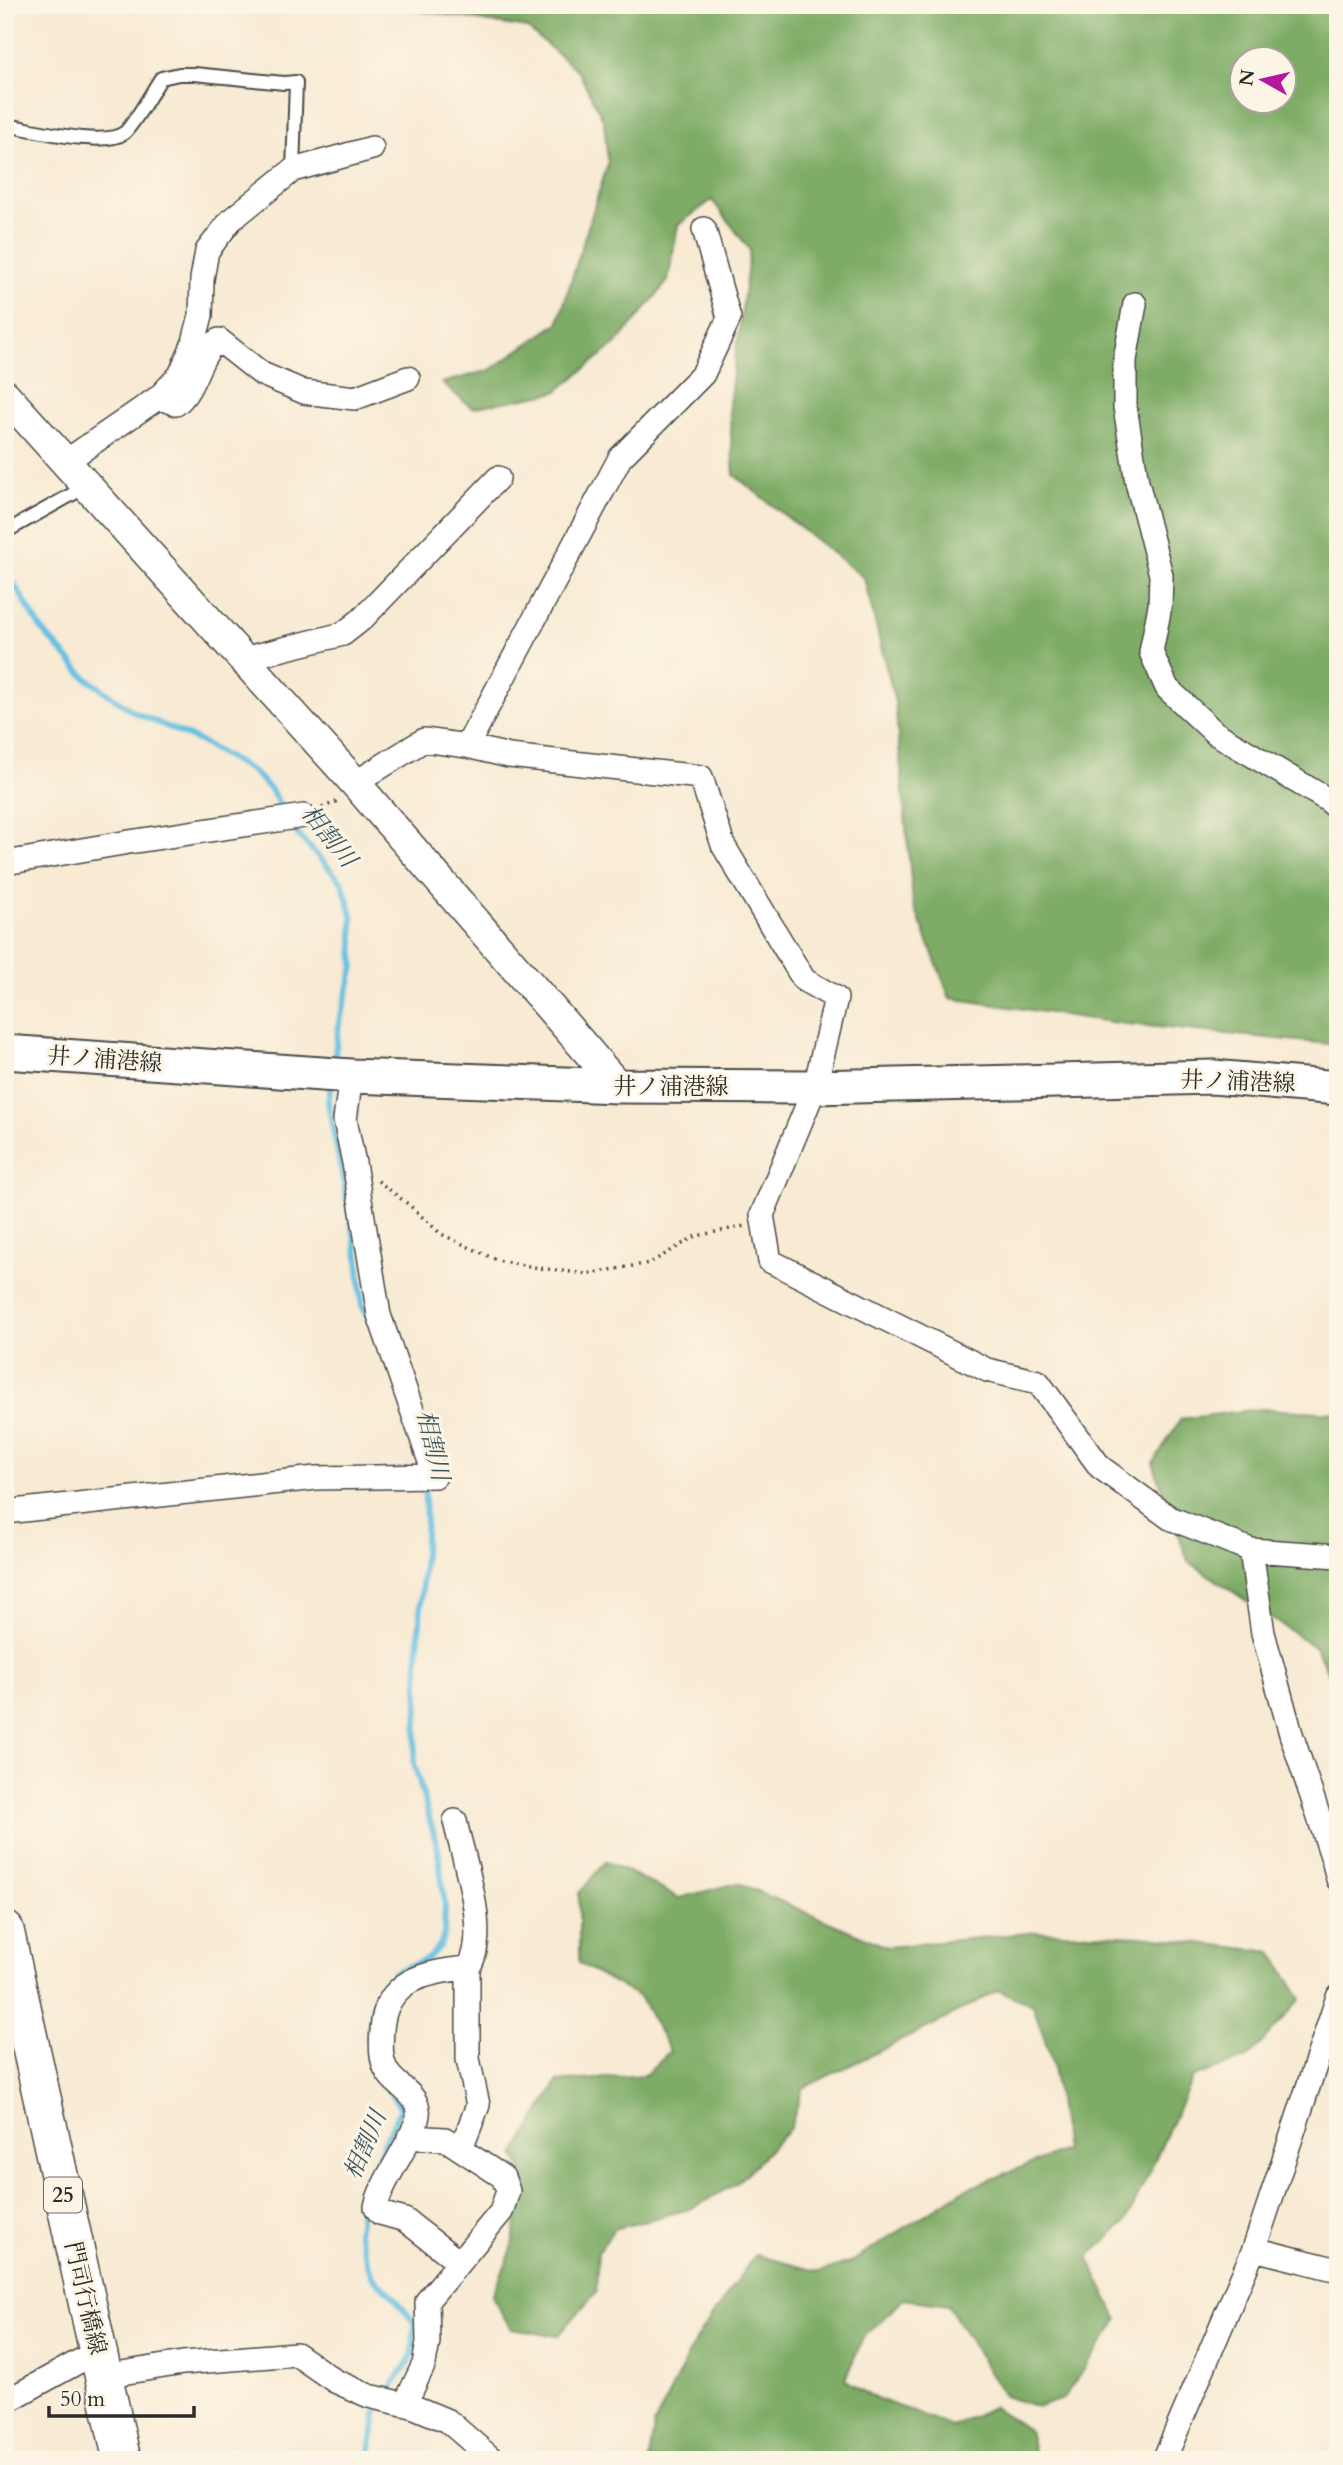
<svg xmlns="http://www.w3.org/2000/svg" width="1343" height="2465" viewBox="0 0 1343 2465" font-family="Cardo,'Noto Serif JP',serif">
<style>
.forest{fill:#7eac66;stroke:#546c48;stroke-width:2;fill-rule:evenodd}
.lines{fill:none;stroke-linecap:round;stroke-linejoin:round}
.stream{stroke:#64c0e2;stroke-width:6}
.service-casing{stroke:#4a4844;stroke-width:16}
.minor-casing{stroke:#4a4844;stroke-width:26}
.tertiary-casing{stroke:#4a4844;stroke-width:33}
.secondary-casing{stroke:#4a4844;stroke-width:37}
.primary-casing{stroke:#4a4844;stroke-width:40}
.path{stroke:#4a4844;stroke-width:3.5;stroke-dasharray:2 5;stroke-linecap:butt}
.service{stroke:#fff;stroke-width:12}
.minor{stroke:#fff;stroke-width:23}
.tertiary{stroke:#fff;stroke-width:30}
.secondary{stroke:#fff;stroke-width:33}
.primary{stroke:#fff;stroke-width:37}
.labels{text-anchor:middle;stroke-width:6;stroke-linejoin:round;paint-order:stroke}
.shield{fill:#fcf5e5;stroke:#6a6863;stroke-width:2}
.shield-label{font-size:21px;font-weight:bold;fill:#2b2b2b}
.street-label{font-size:23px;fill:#2b2b2b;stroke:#fcf5e5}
.water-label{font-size:24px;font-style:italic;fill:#3c5862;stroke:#fcf5e5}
</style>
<rect width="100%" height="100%" fill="#fcf5e5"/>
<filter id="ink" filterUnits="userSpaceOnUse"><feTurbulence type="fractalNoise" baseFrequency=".0143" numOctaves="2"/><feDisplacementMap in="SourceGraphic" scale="14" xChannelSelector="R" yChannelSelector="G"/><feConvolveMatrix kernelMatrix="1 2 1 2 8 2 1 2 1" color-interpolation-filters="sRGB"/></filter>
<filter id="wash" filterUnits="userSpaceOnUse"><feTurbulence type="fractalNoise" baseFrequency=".00686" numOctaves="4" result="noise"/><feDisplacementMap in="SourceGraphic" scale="28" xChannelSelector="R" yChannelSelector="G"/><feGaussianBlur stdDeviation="1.57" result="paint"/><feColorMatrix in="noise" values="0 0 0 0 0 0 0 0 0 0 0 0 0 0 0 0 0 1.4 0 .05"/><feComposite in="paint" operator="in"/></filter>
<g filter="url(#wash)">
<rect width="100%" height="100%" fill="#f8ead3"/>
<path class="forest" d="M 384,5 L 1338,5 L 1338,1045 L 1117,1023 L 950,998 L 913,903 L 895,702 L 864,578 L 734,475 L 729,404 L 750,250 L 712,200 L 678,225 L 668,281 L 618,342 L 556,392 L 472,408 L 442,383 L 490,370 L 558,323 L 608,163 L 604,121 L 578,71 L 527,28 ZM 1242,60 L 1284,60 L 1284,102 L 1242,102 Z
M 1259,1409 L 1338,1413 L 1338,1693 L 1316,1648 L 1188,1561 L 1153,1463 L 1181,1419 Z
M 606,1861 L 679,1898 L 738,1883 L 887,1947 L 1037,1932 L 1141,1936 L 1272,1952 L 1301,1999 L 1249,2057 L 1193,2077 L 1126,2222 L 1088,2257 L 1118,2320 L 1063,2399 L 1038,2407 L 1004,2396 L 948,2305 L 903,2299 L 863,2338 L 845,2379 L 870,2396 L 952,2426 L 993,2407 L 1029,2430 L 1036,2460 L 649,2460 L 654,2425 L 696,2339 L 755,2255 L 820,2272 L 853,2261 L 962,2191 L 1065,2150 L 1053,2065 L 1033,2005 L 998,1990 L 945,2019 L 803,2088 L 790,2128 L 737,2183 L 693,2208 L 614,2229 L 598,2252 L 596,2292 L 558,2336 L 511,2329 L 492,2296 L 511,2252 L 525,2177 L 515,2155 L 557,2082 L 645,2075 L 670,2051 L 641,1998 L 579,1963 L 579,1893 Z"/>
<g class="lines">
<path class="stream" d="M 5,569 L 42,630 L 86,678 L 134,712 L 199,741 L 253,772 L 271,790 L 286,815
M 292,824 L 298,835 L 342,882 L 352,915 L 354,966 L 339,1025 L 333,1067
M 331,1084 L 328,1103 L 358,1256 L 362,1305 L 371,1323
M 376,2070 L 369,2058 L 369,2026 L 373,2006 L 393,1973 L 429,1958 L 440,1945 L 444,1934 L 445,1906 L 438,1849 L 414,1763 L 418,1708 L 418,1651 L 426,1519 L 424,1482
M 383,2082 L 401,2108 L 384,2143 L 362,2200 L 358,2232 L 372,2277 L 393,2295 L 415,2324 L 412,2355 L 387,2395
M 369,2460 L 376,2413 L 381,2404"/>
</g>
</g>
<g filter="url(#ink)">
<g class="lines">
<g class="service-casing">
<path id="service" d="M 5,125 C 32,129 103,148 124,133 C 133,126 153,90 161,78 L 179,74 L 194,74 L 284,83 L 296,82 L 293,170
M 5,532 L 87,486"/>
</g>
<g class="minor-casing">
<path id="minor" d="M 1135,304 L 1125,360 L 1125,407 L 1137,482 L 1161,575 L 1160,606 L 1151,652 L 1167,688 L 1215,733 L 1328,800 L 1338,809
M 159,397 L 176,404 C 197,387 197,355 219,340 L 262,374 L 304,392 L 355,398 L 408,378
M 65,462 L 159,397 L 180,375 L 194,342 L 201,315 L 202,279 L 207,251 L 231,220 L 293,170 L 372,148
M 243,659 L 343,634 L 362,619 L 498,478
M 467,746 L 620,458 L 703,374 L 729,318 L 704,229
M 355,783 L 424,740 L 467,746 L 509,756 L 701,777 L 723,845 L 804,980 L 836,998 L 815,1087 L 762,1215 L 770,1261 L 987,1370 L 1038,1382 L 1100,1467 L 1170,1518 L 1251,1550 L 1338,1556
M 5,863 L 129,842 L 304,816
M 5,1512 L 316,1478 L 435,1476 L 379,1315 L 354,1163 L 345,1120 L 351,1076
M 1251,1550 L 1263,1633 L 1291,1734 L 1333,1859 L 1338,1879
M 455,1821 C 463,1859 491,1935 468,1968 C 426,1972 385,1979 382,2030 C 381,2041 380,2056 385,2067 C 391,2084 415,2091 418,2109 C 422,2130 380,2180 376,2207 L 380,2213 L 405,2220 L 459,2262
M 461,2149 L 478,2105 L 468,2059 L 468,1968
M 1254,2249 L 1338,2270
M 103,2376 L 183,2363 L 296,2354 L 335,2381 L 369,2396 L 412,2406 L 448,2421 L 493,2460
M 5,2402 L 98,2351
M 405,2404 L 424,2364 L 428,2342 L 427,2301 L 501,2212 L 508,2191 L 503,2177 L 445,2139 L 409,2137
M 1164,2460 L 1254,2249 L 1338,1997"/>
</g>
<g class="tertiary-casing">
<path id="tertiary" d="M 5,395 L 355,783 L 618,1086"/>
</g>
<g class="secondary-casing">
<path id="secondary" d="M 5,1052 L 351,1076 L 618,1086 L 815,1087 L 1213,1077 L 1338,1088"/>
</g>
<g class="primary-casing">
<path id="primary" d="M 5,1930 L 122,2460"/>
</g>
<path class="path" d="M 322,808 L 340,800
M 378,1181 L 408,1204 L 441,1234 L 497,1260 L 539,1268 L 587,1274 L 650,1263 L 696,1236 L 745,1226"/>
<use href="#service" class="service"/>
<use href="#minor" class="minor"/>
<use href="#tertiary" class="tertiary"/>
<use href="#secondary" class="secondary"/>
<use href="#primary" class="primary"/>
</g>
</g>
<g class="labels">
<rect class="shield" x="44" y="2177.5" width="38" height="35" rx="5"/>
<g class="shield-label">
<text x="63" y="2202">25</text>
</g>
<g class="street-label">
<text transform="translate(105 1059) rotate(4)" y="8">井ノ浦港線</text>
<text transform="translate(1238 1081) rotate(2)" y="8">井ノ浦港線</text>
<text x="671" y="1094">井ノ浦港線</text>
<text transform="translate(86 2298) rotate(77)" y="8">門司行橋線</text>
</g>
<g class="water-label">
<text transform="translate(329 836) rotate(51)" y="8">相割川</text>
<text transform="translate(433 1445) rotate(77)" y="8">相割川</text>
<text transform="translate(365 2145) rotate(-67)" y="8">相割川</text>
</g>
</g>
<rect width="1343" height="2465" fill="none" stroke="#fcf5e5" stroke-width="28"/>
<g transform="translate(1263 80) rotate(278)"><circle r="33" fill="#fcf5e5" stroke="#a8a49b" stroke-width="2"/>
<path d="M0-5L12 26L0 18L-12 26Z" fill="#b5179e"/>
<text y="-10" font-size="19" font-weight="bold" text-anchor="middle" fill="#2b2b2b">N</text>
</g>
<path d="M49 2406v10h145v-10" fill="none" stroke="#2b2b2b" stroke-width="3.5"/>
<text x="60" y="2406" font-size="21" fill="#2b2b2b" stroke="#fcf5e5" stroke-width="5" paint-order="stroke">50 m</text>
</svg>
